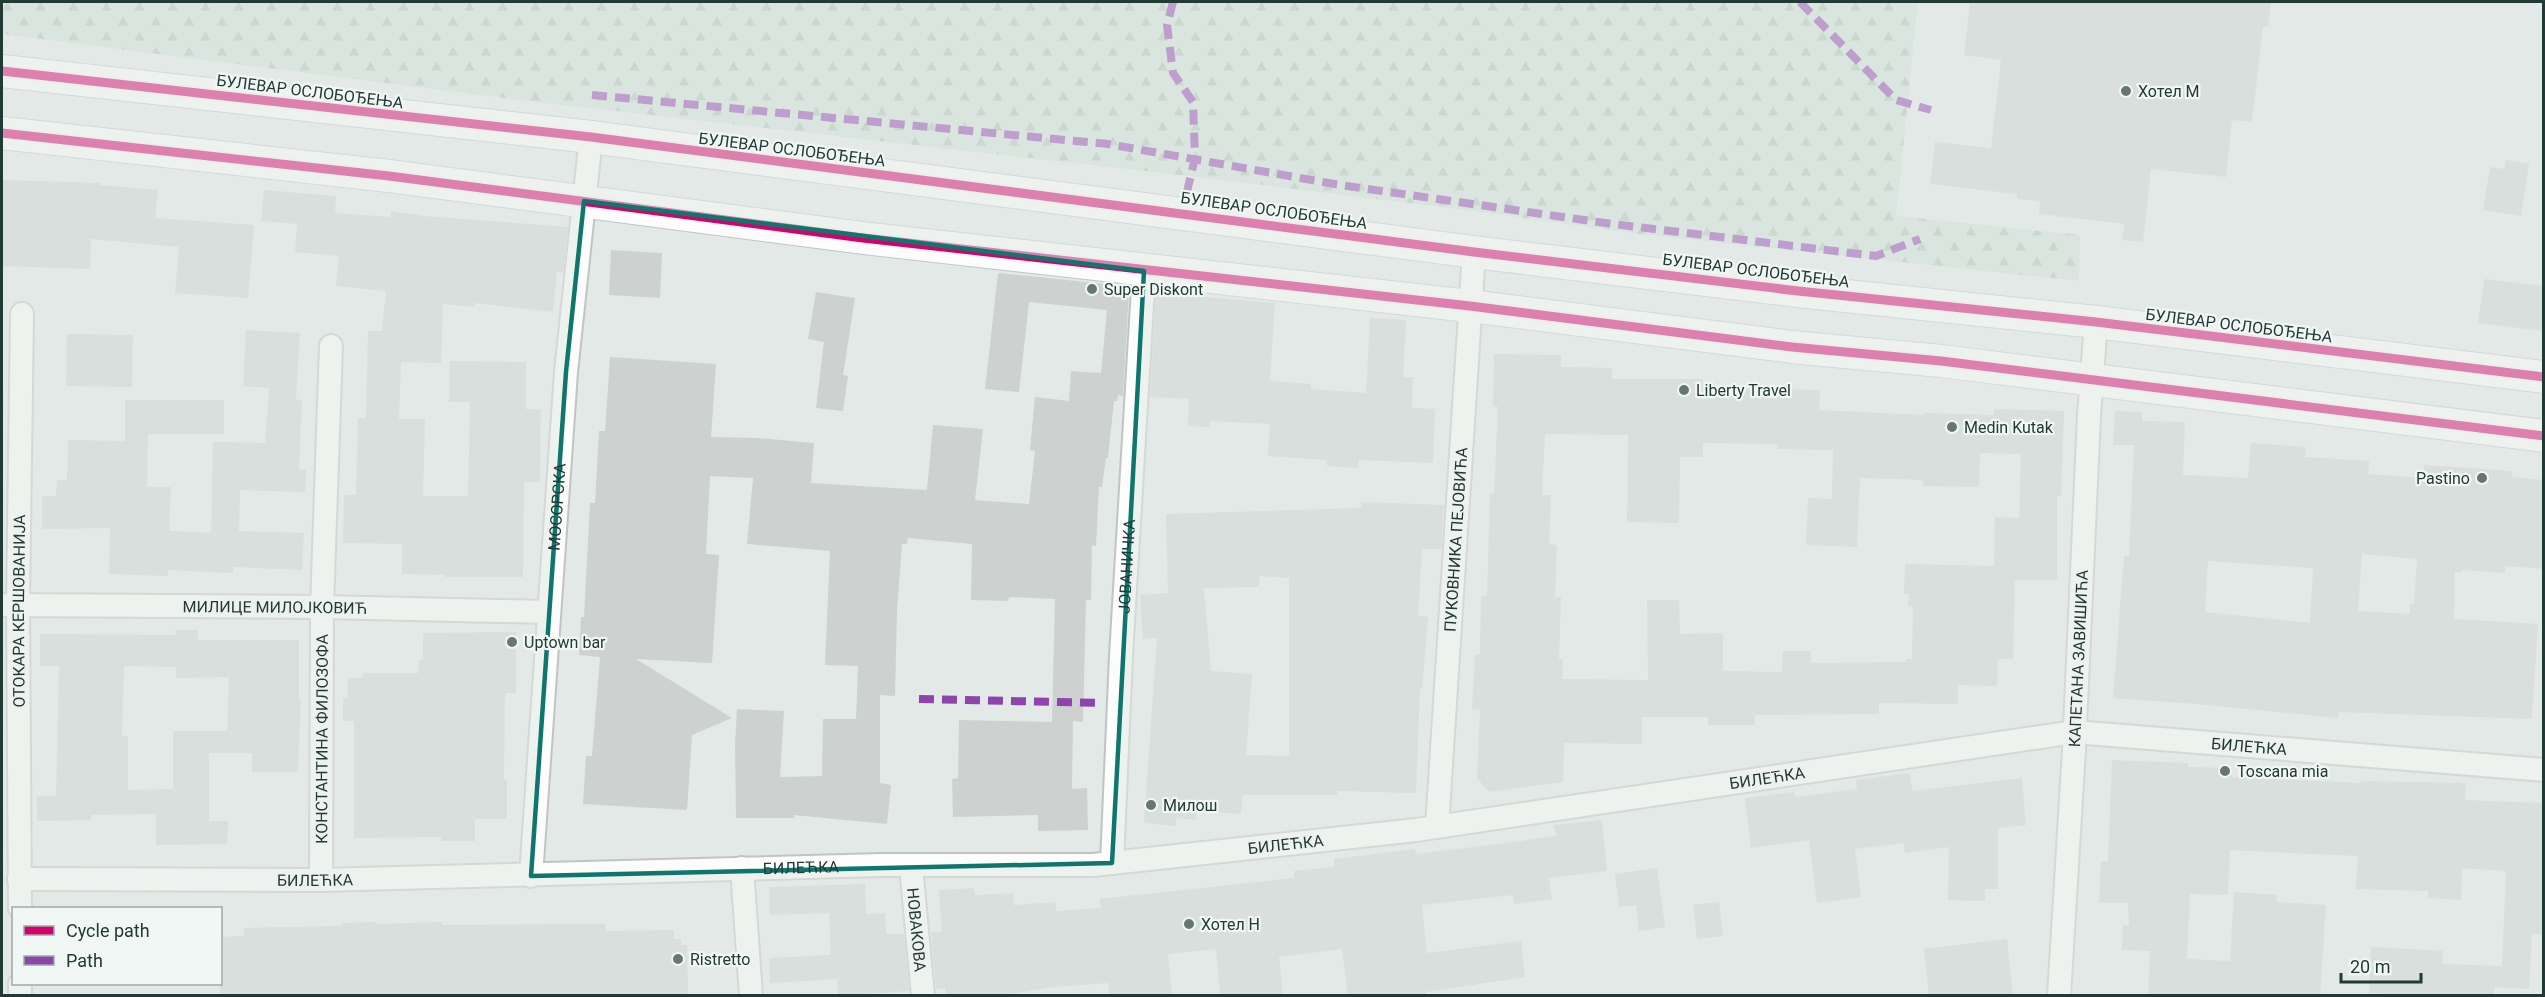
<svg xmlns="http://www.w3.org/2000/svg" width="2545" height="997" viewBox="0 0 2545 997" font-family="Roboto,sans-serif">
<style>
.forest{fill:url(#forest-firs)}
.building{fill:#cdd2d0;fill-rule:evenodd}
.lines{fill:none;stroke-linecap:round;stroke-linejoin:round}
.street-casing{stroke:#c0c5c3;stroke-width:26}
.secondary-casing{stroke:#bfc6c3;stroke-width:34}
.street{stroke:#fbfcfb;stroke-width:22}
.secondary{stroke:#fbfcfb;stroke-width:32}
.quiet{stroke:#8e44ad;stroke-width:8;stroke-dasharray:15 8;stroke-linecap:butt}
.cycleway-casing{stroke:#f1f7f4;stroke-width:13}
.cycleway{stroke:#d6006c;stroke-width:9}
.marked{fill:none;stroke:#0f766e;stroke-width:4.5;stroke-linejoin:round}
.poi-dot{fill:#667773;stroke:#f1f7f4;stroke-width:2}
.labels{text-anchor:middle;stroke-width:4.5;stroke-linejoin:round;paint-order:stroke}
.street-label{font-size:16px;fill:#223a35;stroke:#f1f7f4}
.poi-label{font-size:16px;fill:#223a35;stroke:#f1f7f4;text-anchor:start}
</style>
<defs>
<pattern id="forest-firs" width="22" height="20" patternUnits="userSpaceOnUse" patternTransform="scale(1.5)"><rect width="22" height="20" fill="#cde1d4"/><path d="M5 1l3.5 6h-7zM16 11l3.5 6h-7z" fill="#b0c2b7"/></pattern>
</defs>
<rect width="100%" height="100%" fill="#e3e9e6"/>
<path class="forest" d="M 2,2 L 1918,2 L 1896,216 L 2080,235 L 2079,281 L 1640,234 L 1466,210 L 1206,178 L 519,100 L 2,34 Z"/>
<path class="building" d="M 1970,2 L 2271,2 L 2268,27 L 2263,26 L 2252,122 L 2232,120 L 2226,177 L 2151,169 L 2143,242 L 2122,240 L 2125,224 L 2039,214 L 2040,201 L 2017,199 L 2017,194 L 1930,184 L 1935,142 L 1991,148 L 2001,60 L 1964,55 Z
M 2506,160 L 2529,164 L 2521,216 L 2483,210 L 2490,167 L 2504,169 Z
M 2,180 L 100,183 L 100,185 L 158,190 L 155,218 L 254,225 L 248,298 L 175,293 L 179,247 L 91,239 L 90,269 L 2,266 Z
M 264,190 L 336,196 L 335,213 L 391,217 L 391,211 L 423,216 L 568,227 L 563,273 L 557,272 L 553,312 L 475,303 L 475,307 L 443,304 L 441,363 L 401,362 L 399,419 L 425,419 L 423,496 L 468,496 L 470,402 L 449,402 L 450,361 L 526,362 L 526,409 L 541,409 L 540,482 L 524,482 L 523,577 L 445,577 L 445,575 L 402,574 L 402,544 L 343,543 L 344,495 L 356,495 L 358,418 L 366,418 L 368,331 L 382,331 L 386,291 L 336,286 L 339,256 L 295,252 L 297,224 L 261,221 Z
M 611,250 L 662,253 L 660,298 L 609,295 Z
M 998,273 L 1105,284 L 1104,289 L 1129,291 L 1123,396 L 1118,395 L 1117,401 L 1114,401 L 1108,458 L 1106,458 L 1102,487 L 1099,487 L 1096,546 L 1092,545 L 1091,600 L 1086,600 L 1083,722 L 1073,721 L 1072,789 L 1087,788 L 1088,830 L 1038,831 L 1038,815 L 953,817 L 952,779 L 958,778 L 959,720 L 1052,722 L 1055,599 L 1009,597 L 1008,601 L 971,600 L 972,544 L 908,538 L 907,544 L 902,544 L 897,611 L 895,696 L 880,695 L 880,783 L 891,785 L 887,824 L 794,815 L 794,818 L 736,818 L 735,744 L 737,709 L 784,711 L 780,777 L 822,776 L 823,719 L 856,719 L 858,666 L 825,665 L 830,551 L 747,544 L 753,478 L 710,476 L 706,554 L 719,555 L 712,663 L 636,659 L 732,718 L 692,735 L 687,810 L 583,804 L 586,756 L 592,756 L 600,657 L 579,655 L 581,617 L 584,617 L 590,503 L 595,503 L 599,431 L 605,431 L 610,357 L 716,364 L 711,437 L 758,438 L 814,443 L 811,483 L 927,490 L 933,425 L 983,429 L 975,500 L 1029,504 L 1035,451 L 1030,450 L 1035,397 L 1069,401 L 1071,371 L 1101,373 L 1107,310 L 1029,302 L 1019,392 L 985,389 Z
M 2484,279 L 2544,286 L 2544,331 L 2478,323 Z
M 816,292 L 855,298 L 843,375 L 848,376 L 843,411 L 816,408 L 824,342 L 808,339 Z
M 1156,293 L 1275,303 L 1270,381 L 1311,384 L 1311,389 L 1366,393 L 1370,318 L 1406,320 L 1403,377 L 1413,377 L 1412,408 L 1435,409 L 1433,463 L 1359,460 L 1358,468 L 1327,466 L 1327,460 L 1268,456 L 1270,424 L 1210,421 L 1210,427 L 1188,426 L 1189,399 L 1150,397 Z
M 246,330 L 300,333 L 296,399 L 302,400 L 299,469 L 306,470 L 305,492 L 240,490 L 239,531 L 304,533 L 302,570 L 233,567 L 233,573 L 168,570 L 168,576 L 109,574 L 110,528 L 42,529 L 42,496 L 56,496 L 57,480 L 67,480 L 68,440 L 125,441 L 125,400 L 224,400 L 224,434 L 148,434 L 147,487 L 171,487 L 169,531 L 211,533 L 213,442 L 265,443 L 269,388 L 243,386 Z
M 67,334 L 133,335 L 132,387 L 66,386 Z
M 1494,354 L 1561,355 L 1561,367 L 1612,368 L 1612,379 L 1703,379 L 1703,387 L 1820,390 L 1819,410 L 1924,415 L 1925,413 L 1993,415 L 1994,409 L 2064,411 L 2061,496 L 2057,496 L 2057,580 L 2015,580 L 2013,659 L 1998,659 L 1997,686 L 1958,685 L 1958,704 L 1879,703 L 1879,714 L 1755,715 L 1755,725 L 1708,725 L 1708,717 L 1642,717 L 1642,744 L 1564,743 L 1563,782 L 1489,792 L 1477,778 L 1480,710 L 1472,709 L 1475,655 L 1480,655 L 1481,596 L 1487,596 L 1490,493 L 1494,493 L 1498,407 L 1493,407 ZM 1545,434 L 1628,435 L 1627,522 L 1679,523 L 1680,457 L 1703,457 L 1703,443 L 1777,444 L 1777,449 L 1833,450 L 1832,499 L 1808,498 L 1806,545 L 1857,547 L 1860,478 L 1923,480 L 1922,486 L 1979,487 L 1980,453 L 2021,454 L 2019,518 L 1995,517 L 1994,566 L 1905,564 L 1904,594 L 1909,594 L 1908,606 L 1913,606 L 1912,659 L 1906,659 L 1906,662 L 1811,663 L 1811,651 L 1783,651 L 1782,672 L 1723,671 L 1723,633 L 1680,634 L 1679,600 L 1647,600 L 1648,680 L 1562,679 L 1563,659 L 1559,659 L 1561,597 L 1555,597 L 1557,545 L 1549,544 L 1551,495 L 1542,495 Z
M 2115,411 L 2142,412 L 2142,421 L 2185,422 L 2183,475 L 2248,478 L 2251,443 L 2306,447 L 2305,457 L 2369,461 L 2368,474 L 2423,478 L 2424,465 L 2512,471 L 2512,477 L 2544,480 L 2544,569 L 2505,566 L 2505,573 L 2462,570 L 2462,572 L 2455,572 L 2454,619 L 2538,624 L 2532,719 L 2339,712 L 2338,718 L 2196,704 L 2113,698 L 2124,556 L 2129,556 L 2134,445 L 2113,445 ZM 2362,554 L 2417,559 L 2414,604 L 2410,604 L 2410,614 L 2358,611 ZM 2208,561 L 2313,568 L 2310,623 L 2205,612 Z
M 1361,502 L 1444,505 L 1441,549 L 1422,549 L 1418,616 L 1428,617 L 1422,689 L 1420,689 L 1416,793 L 1337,791 L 1337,795 L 1243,795 L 1241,814 L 1197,811 L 1196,820 L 1176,818 L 1176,826 L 1144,823 L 1157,638 L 1143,639 L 1140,595 L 1168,593 L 1166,514 L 1361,508 ZM 1260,576 L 1289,578 L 1289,756 L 1246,755 L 1252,674 L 1211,671 L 1204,588 L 1259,587 Z
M 175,630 L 198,630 L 198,640 L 299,640 L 299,700 L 301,700 L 298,772 L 252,772 L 252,753 L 209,753 L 209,821 L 228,821 L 227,844 L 156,845 L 156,814 L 91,815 L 91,820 L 37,821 L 37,796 L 56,796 L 59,666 L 40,666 L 40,634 L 176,635 ZM 124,666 L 176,667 L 176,678 L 229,677 L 227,731 L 173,731 L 173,789 L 128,790 L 128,736 L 122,736 Z
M 516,632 L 516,693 L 505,693 L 504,780 L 507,780 L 507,819 L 475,819 L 475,841 L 441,841 L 441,837 L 354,838 L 354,721 L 343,721 L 343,698 L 347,698 L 348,678 L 363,678 L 363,673 L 418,673 L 419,660 L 423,660 L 423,633 Z
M 2112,760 L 2188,763 L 2188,767 L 2232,768 L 2232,777 L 2361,783 L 2361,781 L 2466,783 L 2465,800 L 2544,803 L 2544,935 L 2532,934 L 2529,989 L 2494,987 L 2494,996 L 2390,996 L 2390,994 L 2369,993 L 2371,947 L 2443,951 L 2442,964 L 2502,966 L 2506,871 L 2462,868 L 2461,900 L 2428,898 L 2428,891 L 2356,889 L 2358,856 L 2230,850 L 2228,895 L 2190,894 L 2187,959 L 2230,961 L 2234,892 L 2277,895 L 2277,902 L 2326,905 L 2320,996 L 2148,996 L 2150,951 L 2122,950 L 2123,925 L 2129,925 L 2128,903 L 2099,903 L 2101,861 L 2108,861 Z
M 1910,773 L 1912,791 L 2022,778 L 2026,825 L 1998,828 L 1998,889 L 1985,889 L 1985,901 L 1948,900 L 1949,847 L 1905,853 L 1904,843 L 1855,849 L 1861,897 L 1817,903 L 1809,840 L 1751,848 L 1745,798 L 1794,792 L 1795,797 L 1857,789 L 1856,780 Z
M 1602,820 L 1607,871 L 1549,878 L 1552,899 L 1514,904 L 1513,895 L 1422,905 L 1427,953 L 1521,941 L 1525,977 L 1426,992 L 1427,996 L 1348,996 L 1342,949 L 1279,957 L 1283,996 L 1220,996 L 1216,949 L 1168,954 L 1172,996 L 1109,996 L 1108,983 L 1053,987 L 997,996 L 946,996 L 945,988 L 936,989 L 931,932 L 942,932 L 939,890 L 974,888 L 975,895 L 1013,893 L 1014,905 L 1055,902 L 1056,911 L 1101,908 L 1100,899 L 1294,878 L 1294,871 L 1334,867 L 1334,859 L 1415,849 L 1416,854 L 1506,843 L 1556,836 L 1554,825 Z
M 1657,868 L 1665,927 L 1639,931 L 1636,905 L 1619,907 L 1615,874 Z
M 865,884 L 866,914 L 885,913 L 886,934 L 904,934 L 909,991 L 838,996 L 837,979 L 770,983 L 769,958 L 831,955 L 829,913 L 770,915 L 769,887 Z
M 1719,902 L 1723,936 L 1697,939 L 1693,905 Z
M 377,922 L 377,924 L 442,922 L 442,925 L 605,924 L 606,931 L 674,930 L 674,939 L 681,939 L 681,945 L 687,945 L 688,996 L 220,996 L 220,937 L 244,936 L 244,928 L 341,926 L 341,923 Z
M 2007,939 L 2013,996 L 1929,996 L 1924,949 Z"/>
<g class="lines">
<g class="street-casing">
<g id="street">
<path id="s1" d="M 2,605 L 322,607 L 549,612"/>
<path id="s2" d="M 1437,827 L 1474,252"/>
<path id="s3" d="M 1112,863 L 1121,656 L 1144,271"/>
<path id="s4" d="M 911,866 L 923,996"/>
<path d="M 742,868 L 751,996"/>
<path id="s5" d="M 531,876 L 566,372 L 591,137"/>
<path id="s6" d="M 19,879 L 321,880 L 881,865 L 1093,865 L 1416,830 L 2074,732 L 2544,770"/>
<path id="s7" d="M 321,880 L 322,607 L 331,346"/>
<path id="s8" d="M 20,908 L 18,605 L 22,314"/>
<path d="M 20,984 L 20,996"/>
<path id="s9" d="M 2059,996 L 2074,750 L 2089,415 L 2096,322"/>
</g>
</g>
<g class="secondary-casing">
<path id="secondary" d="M 2,71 L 591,137 L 1474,252 L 1798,291 L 2096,322 L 2544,377
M 2,133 L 389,176 L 863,238 L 1470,306 L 1792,347 L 1941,361 L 2544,436"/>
</g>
<use href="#street" class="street"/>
<use href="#secondary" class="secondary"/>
<path class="quiet" d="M 1173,2 L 1167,25 L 1173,73 L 1193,102 L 1195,158 L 1186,196
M 1800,2 L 1896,100 L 1931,110
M 592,95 L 1108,144 L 1340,185 L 1605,223 L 1876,256 L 1920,239
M 919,699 L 1101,703"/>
<g class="cycleway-casing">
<path id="cycleway" d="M 2,71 L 591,137 L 1474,252 L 1798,291 L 2096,322 L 2544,377
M 2,133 L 389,176 L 863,238 L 1470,306 L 1792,347 L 1941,361 L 2544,436"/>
</g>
<use href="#cycleway" class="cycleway"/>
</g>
<path d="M0 0H2545V997H0ZM 584,201 L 1144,271 L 1112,863 L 531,876 L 566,372 Z" fill="#e3e9e6" fill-opacity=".55" fill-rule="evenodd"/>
<path class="marked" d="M 584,201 L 1144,271 L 1112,863 L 531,876 L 566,372 Z"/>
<g class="poi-dot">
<circle cx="2126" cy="91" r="6"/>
<circle cx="1092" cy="289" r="6"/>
<circle cx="1684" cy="390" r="6"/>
<circle cx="1952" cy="427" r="6"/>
<circle cx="2482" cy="478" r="6"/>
<circle cx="512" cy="642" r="6"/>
<circle cx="2225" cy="771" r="6"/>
<circle cx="1151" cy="805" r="6"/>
<circle cx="1189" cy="924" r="6"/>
<circle cx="678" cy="959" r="6"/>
</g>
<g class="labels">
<g class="street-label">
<text transform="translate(310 91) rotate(7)" y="6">БУЛЕВАР ОСЛОБОЂЕЊА</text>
<text transform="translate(792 149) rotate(7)" y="6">БУЛЕВАР ОСЛОБОЂЕЊА</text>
<text transform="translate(1274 210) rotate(8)" y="6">БУЛЕВАР ОСЛОБОЂЕЊА</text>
<text transform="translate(1756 270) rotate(7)" y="6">БУЛЕВАР ОСЛОБОЂЕЊА</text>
<text transform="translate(2239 325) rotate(7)" y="6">БУЛЕВАР ОСЛОБОЂЕЊА</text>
<text dy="6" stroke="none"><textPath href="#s5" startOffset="370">МОСОРСКА</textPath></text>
<text dy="6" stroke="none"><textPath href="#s2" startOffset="288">ПУКОВНИКА ПЕЈОВИЋА</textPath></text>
<text dy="6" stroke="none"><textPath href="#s3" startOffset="297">ЈОВАНИЧКА</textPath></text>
<text dy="6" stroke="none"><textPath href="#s1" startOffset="273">МИЛИЦЕ МИЛОЈКОВИЋ</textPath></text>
<text dy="6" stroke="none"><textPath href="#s8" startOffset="297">ОТОКАРА КЕРШОВАНИЈА</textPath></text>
<text dy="6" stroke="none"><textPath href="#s9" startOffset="338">КАПЕТАНА ЗАВИШИЋА</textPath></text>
<text dy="6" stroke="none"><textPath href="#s7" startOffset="141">КОНСТАНТИНА ФИЛОЗОФА</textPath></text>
<text dy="6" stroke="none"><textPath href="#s6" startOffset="2240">БИЛЕЋКА</textPath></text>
<text dy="6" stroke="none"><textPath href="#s6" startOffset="1754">БИЛЕЋКА</textPath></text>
<text dy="6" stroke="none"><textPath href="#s6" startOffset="1268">БИЛЕЋКА</textPath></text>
<text dy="6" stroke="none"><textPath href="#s6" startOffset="782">БИЛЕЋКА</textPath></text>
<text dy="6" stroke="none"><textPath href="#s6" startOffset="296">БИЛЕЋКА</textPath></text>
<text dy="6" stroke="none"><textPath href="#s4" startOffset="64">НОВАКОВА</textPath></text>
</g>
<g class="poi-label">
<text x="2138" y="97">Хотел М</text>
<text x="1104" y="295">Super Diskont</text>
<text x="1696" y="396">Liberty Travel</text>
<text x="1964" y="433">Medin Kutak</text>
<text x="2470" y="484" text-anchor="end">Pastino</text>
<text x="524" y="648">Uptown bar</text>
<text x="2237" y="777">Toscana mia</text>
<text x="1163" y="811">Милош</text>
<text x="1201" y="930">Хотел Н</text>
<text x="690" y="965">Ristretto</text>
</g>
</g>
<rect width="2545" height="997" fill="none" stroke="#223a35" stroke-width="6"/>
<rect x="12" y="907" width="210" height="78" fill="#f1f7f4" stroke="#9eaba8" stroke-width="1.5"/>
<rect x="24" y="926" width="30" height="9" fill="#d6006c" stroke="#9eaba8" stroke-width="1.5"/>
<text x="66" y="937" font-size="18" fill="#223a35">Cycle path</text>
<rect x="24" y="956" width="30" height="9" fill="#8e44ad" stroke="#9eaba8" stroke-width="1.5"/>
<text x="66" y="967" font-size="18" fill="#223a35">Path</text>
<path d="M2341 973v9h80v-9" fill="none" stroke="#223a35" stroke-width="3"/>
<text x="2350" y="973" font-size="18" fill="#223a35" stroke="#f1f7f4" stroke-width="4.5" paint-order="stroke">20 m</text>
</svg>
